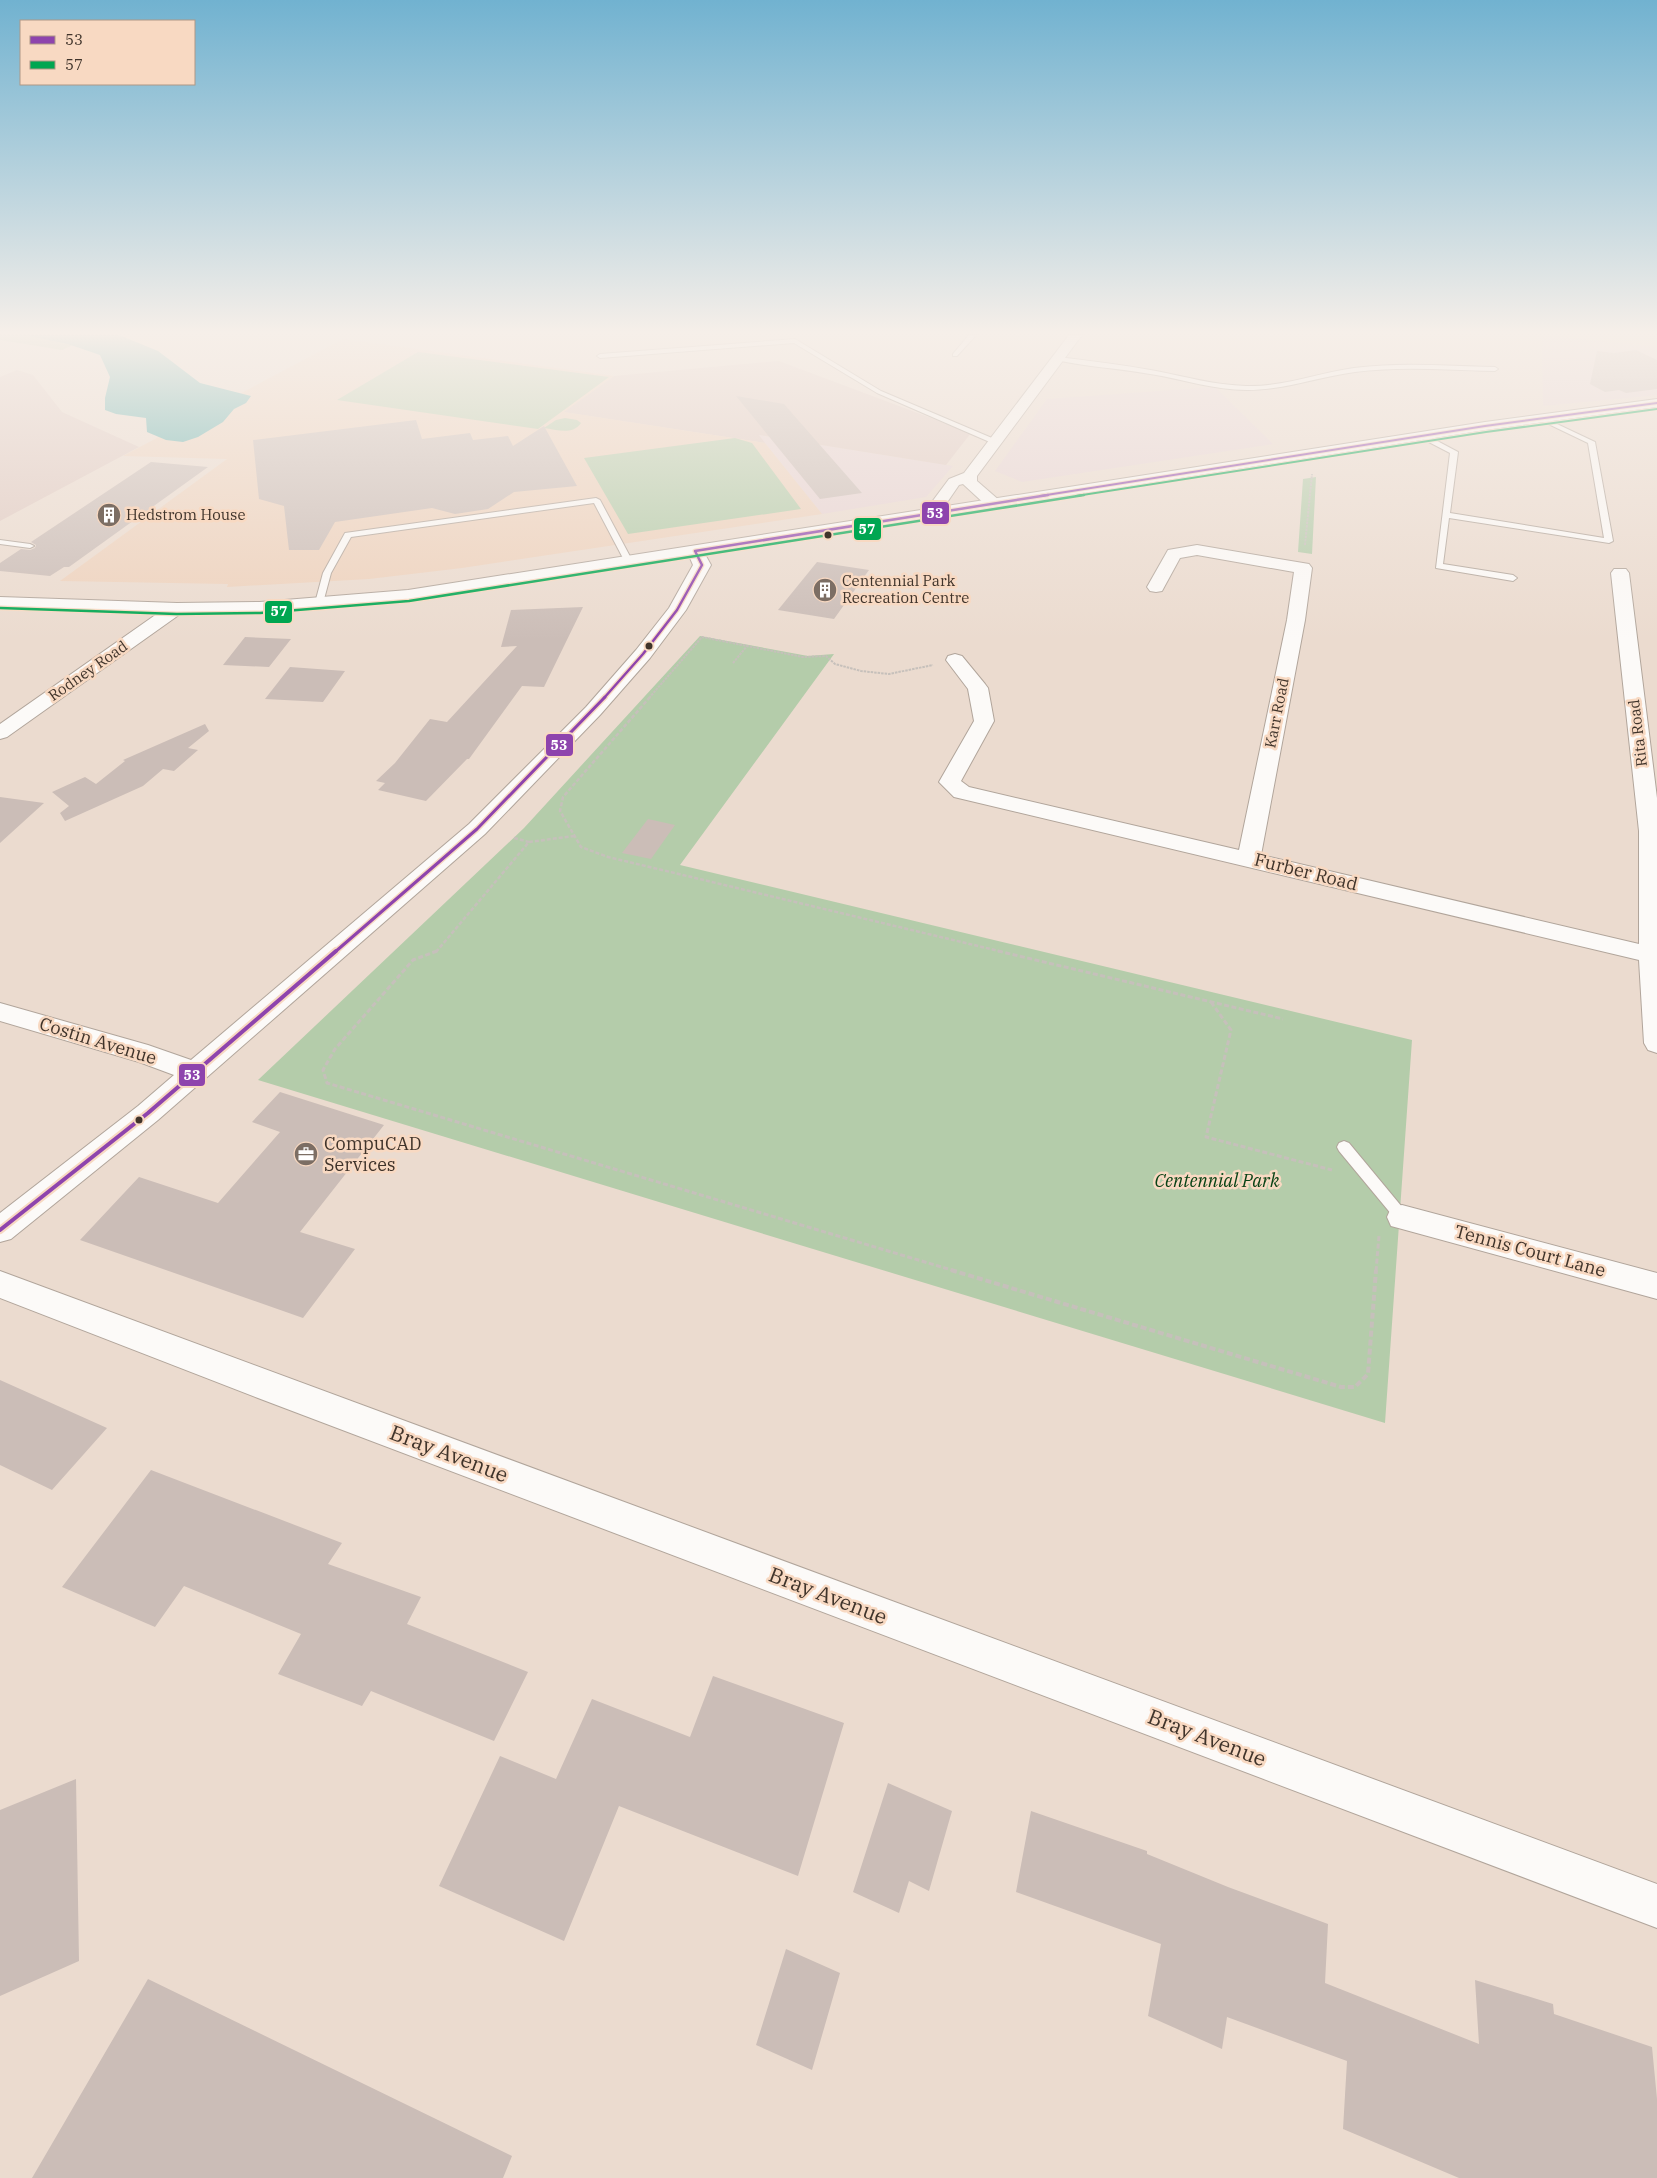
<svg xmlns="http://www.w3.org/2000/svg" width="1657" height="2178" viewBox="0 0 1657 2178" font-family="'IBM Plex Serif',serif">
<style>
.commercial{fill:#e8d4d4}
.industrial{fill:#e0cac2}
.built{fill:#eed2bd}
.green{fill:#b4ccaa}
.water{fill:#5eafad}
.building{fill:#cbbdb7}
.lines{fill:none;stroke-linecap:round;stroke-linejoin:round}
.lane-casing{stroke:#b1a59b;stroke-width:2}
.street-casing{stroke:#b1a59b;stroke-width:2}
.secondary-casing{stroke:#b1a59b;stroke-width:2}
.path-far3{stroke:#c6c0bb;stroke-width:2;stroke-dasharray:2.5 1;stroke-linecap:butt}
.path-far2{stroke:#c6c0bb;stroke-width:2.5;stroke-dasharray:4 2;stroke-linecap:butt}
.path-far1{stroke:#c6c0bb;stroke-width:3;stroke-dasharray:5 2.5;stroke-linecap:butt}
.path{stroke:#c6c0bb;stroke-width:4;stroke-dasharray:6 3;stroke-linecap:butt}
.lane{fill:#fcfaf8;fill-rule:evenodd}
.street{fill:#fcfaf8;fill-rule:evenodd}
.secondary{fill:#fcfaf8;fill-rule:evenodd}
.bus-1-far3-casing{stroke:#f8d9c2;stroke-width:4}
.bus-1-far2-casing{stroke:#f8d9c2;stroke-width:5}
.bus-1-far1-casing{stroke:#f8d9c2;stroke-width:6}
.bus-1-casing{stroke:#f8d9c2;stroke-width:8}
.bus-2-far1-casing{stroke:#f8d9c2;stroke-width:4}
.bus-2-casing{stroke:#f8d9c2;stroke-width:5}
.bus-1-far3{stroke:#8e44ad;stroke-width:2}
.bus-1-far2{stroke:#8e44ad;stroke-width:2.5}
.bus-1-far1{stroke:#8e44ad;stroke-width:3}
.bus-1{stroke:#8e44ad;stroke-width:4}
.bus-2-far1{stroke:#00a651;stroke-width:2}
.bus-2{stroke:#00a651;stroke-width:2.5}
.bus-dot{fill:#40342b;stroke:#f8d9c2;stroke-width:2}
.labels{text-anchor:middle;stroke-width:5;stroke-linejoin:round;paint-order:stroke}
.far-poi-label{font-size:15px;fill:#40342b;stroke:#f8d9c2;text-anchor:start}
.far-street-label{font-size:15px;fill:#40342b;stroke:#f8d9c2}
.street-label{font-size:18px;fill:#40342b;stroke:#f8d9c2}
.poi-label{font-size:18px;fill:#40342b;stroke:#f8d9c2;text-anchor:start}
.park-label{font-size:18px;font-style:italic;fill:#084215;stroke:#f8d9c2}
.near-street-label{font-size:21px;fill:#40342b;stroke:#f8d9c2}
.line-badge{stroke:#f8d9c2;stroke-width:2}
.badge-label{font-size:14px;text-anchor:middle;font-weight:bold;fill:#fff}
</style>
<rect width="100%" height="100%" fill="#ebdbcf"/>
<path class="commercial" d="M 1542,335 L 1657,347 L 1657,395 L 1543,406 Z
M 1215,387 L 1273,444 L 1022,482 L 995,471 L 1047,399 Z
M 758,435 L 953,466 L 926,497 L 822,514 Z"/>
<path class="industrial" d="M 779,361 L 971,433 L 946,465 L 759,435 L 765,443 L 563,412 L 614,376 Z
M 17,370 L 33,375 L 62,412 L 139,447 L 0,521 L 0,377 Z"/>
<path class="built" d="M 343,339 L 614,376 L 564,412 L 765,443 L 822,514 L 462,568 L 369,579 L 227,587 L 228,584 L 60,581 L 227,459 L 123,456 Z"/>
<path class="green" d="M 0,335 L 95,335 L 62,350 L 0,340 Z
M 418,352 L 609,377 L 538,429 L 337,400 Z
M 565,418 L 577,420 L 581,423 C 573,435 557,430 544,428 L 556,420 Z
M 735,438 L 752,443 L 801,509 L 628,534 L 584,458 Z
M 1316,477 L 1312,554 L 1298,552 L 1303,479 Z
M 700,636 L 808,656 L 834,654 L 680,865 L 1412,1040 L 1385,1423 L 258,1080 L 524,828 Z"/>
<path class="water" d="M 25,335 L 119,335 L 158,351 L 200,383 L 251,396 L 246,403 L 234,409 L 223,422 L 198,437 L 183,442 L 166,440 L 147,432 L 146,418 L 116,414 L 105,410 L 105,398 L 110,377 L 100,355 L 68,344 Z"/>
<path class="building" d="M 1636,350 L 1657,360 L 1657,389 L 1626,393 L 1619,390 L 1605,392 L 1590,384 L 1597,351 L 1614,353 Z
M 736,396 L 784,404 L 862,493 L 820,499 Z
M 416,420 L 422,439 L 470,433 L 473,440 L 508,436 L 513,446 L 544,426 L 577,486 L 514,492 L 488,509 L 455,514 L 432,508 L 335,522 L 319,550 L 289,550 L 284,506 L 259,499 L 253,440 Z
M 151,462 L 208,467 L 69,567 L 64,567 L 50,576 L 0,571 L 0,563 L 21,549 L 30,550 L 35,548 L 36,545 L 31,542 Z
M 817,562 L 869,570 L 834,619 L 778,610 Z
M 583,607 L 544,687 L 522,686 L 469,759 L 467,759 L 426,801 L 378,790 L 385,783 L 376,781 L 395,763 L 430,719 L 447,722 L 517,646 L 501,647 L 511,610 Z
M 245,637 L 291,639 L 269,667 L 223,665 Z
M 290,667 L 345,671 L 323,702 L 265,699 Z
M 205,724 L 209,731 L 188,748 L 198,750 L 174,771 L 163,769 L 143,786 L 65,821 L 60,813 L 69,806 L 52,792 L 85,777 L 96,784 L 125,761 L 123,760 Z
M 0,797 L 44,803 L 0,843 Z
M 648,819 L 675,825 L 651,859 L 622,853 Z
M 280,1092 L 384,1125 L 300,1232 L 355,1249 L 303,1318 L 80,1240 L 139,1177 L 218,1203 L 280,1132 L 252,1122 Z
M 0,1380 L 107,1428 L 52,1490 L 0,1465 Z
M 151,1470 L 342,1543 L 328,1564 L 421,1597 L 407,1624 L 528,1672 L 494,1741 L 371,1691 L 362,1706 L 278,1674 L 301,1634 L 184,1586 L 155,1627 L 62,1587 Z
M 713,1676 L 844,1723 L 798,1876 L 619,1806 L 564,1941 L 439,1886 L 500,1756 L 556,1779 L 592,1699 L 690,1737 Z
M 76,1779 L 79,1961 L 0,1996 L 0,1810 Z
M 888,1783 L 952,1811 L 929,1891 L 909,1881 L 899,1913 L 853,1892 Z
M 1031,1811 L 1147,1851 L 1147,1854 L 1228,1887 L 1328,1924 L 1325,1983 L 1479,2044 L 1475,1980 L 1553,2004 L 1554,2014 L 1652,2047 L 1657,2099 L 1657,2178 L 1459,2178 L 1343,2129 L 1347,2061 L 1227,2017 L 1222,2049 L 1148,2016 L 1161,1944 L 1016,1892 Z
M 786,1949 L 840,1973 L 812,2070 L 756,2045 Z
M 148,1979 L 512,2156 L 503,2178 L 32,2178 Z"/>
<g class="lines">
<g class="lane-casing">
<path id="lane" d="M 969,335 L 976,335 L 957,356 L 953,356 L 953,354 Z
M 795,339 L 881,391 L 999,441 L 992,443 L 877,393 L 794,343 L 600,358 L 597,356 L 600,354 Z
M 1058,357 C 1091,361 1124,365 1156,371 C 1186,377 1215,385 1246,386 C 1283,387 1318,373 1354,368 C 1401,362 1448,366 1495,367 L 1498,369 L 1495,371 C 1448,370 1401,366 1355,372 C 1318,377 1284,390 1247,390 C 1214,390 1182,379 1150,374 C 1118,368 1087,367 1056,360 L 1055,359 Z
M 1540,416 L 1595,442 L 1613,541 L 1609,543 L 1449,518 L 1443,564 L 1513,575 L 1517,578 L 1513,581 L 1436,568 L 1450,453 L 1421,438 L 1421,434 L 1424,434 L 1458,452 L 1450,513 L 1604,538 L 1588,443 L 1538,419 L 1536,418 Z
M 596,498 L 600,500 L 633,562 L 632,564 L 625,562 L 594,503 L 351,537 L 331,573 L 323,603 L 319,606 L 315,603 L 323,573 L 345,533 Z
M 0,540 L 30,544 L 34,546 L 30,548 L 0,544 Z
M 1344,1141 L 1349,1143 L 1407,1213 L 1410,1217 L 1407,1221 L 1402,1223 L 1397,1221 L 1339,1151 L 1337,1147 L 1339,1143 Z"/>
</g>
<g class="street-casing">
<path id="street" d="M 1069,335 L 1082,335 L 977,476 L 977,481 L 1000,501 L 1002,504 L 1000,507 L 988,507 L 963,484 L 959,485 L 937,517 L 925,517 L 923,514 L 949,479 L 964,473 Z
M 1197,545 L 1303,563 L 1309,564 L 1312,568 L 1305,620 L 1261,855 L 1639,944 L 1639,831 L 1611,573 L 1614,569 L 1626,569 L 1629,573 L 1657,798 L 1657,1053 L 1648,1050 L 1644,1043 L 1639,960 L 954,797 L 939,782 L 974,721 L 968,689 L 946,660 L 948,656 L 955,654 L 962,656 L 985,684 L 988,688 L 994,721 L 961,781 L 969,787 L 1239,850 L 1287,620 L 1294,572 L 1197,555 L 1180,558 L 1162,591 L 1156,592 L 1150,591 L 1147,587 L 1168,550 Z
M 695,546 L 701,547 L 711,565 L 686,610 L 650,658 L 600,715 L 485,834 L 158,1120 L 11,1239 L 0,1242 L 0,1213 L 138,1106 L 174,1075 L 139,1062 L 0,1021 L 0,1003 L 148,1045 L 191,1060 L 469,824 L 586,707 L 636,650 L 669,608 L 693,565 L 687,551 L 689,547 Z
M 177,603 L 183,604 L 186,608 L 183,612 L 7,737 L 0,739 L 0,724 L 171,604 Z
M 1402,1205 L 1657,1273 L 1657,1299 L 1391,1226 L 1387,1217 L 1391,1208 Z
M 0,1271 L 1657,1884 L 1657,1928 L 258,1398 L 0,1298 Z"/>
</g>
<g class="secondary-casing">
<path id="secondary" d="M 1657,399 L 1657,407 L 1485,430 L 408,600 L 260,612 L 177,613 L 0,607 L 0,597 L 177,603 L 260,602 L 408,590 L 1485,422 Z"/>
</g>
<path class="path-far3" d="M 1305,545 L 1312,474
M 733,663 L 747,646
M 649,698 L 702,637 L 803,657 L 826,656 L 835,664 L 861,671 L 889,674 L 933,665"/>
<path class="path-far2" d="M 650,697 L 563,797 L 560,811 L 581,847 L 608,857 L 1003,952
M 514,838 L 529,842
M 436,952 L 529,842 L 574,836"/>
<path class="path-far1" d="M 437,951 L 413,960 L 335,1049 L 323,1070 L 327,1083 L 955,1271
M 998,951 L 1283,1019
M 1211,1002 L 1231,1030 L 1206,1137 L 1332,1170
M 1376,1271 L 1379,1236"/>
<path class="path" d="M 951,1270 L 1341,1387 L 1355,1387 L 1368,1374 L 1376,1270"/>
<use href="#lane" class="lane"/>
<use href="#street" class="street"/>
<use href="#secondary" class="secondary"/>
<g class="bus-1-far3-casing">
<path id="bus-1-far3" d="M 1040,496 L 1485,426 L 1657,403"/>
</g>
<g class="bus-1-far2-casing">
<path id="bus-1-far2" d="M 695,551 L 1048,495
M 604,698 L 643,654 L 677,610 L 702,565 L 695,551"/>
</g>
<g class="bus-1-far1-casing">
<path id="bus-1-far1" d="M 335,952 L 477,829 L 605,697"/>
</g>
<g class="bus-1-casing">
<path id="bus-1" d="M 0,1230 L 148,1113 L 336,951"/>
</g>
<g class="bus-2-far1-casing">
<path id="bus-2-far1" d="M 1076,496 L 1486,432 L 1657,409"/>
</g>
<g class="bus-2-casing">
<path id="bus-2" d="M 0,608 L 177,614 L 260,613 L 409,601 L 1084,495"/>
</g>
<use href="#bus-1-far3" class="bus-1-far3"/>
<use href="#bus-1-far2" class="bus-1-far2"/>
<use href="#bus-1-far1" class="bus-1-far1"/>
<use href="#bus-1" class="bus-1"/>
<use href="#bus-2-far1" class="bus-2-far1"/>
<use href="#bus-2" class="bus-2"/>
</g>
<linearGradient id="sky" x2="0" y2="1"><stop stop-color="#71b2d0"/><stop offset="0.52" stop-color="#f6efe9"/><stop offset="1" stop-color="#f6efe9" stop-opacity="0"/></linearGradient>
<rect width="1657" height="640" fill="url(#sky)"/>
<defs>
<g id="building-disc" transform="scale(1.25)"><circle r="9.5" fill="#7c6e64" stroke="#f8d9c2"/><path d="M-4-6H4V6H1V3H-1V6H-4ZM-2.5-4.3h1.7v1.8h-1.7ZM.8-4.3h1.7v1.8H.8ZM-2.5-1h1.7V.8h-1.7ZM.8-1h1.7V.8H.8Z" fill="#fff"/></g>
<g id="office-disc" transform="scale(1.25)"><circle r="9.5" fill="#7c6e64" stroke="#f8d9c2"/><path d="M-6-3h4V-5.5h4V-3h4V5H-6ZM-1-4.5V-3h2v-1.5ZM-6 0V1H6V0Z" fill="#fff"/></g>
</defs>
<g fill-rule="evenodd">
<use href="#building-disc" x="109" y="515"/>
<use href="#building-disc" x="825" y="590"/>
<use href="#office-disc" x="306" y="1154"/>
</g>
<g class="bus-dot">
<circle cx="828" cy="535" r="4.5"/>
<circle cx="649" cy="646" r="4.5"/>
<circle cx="139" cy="1120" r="4.5"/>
</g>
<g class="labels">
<g class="far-poi-label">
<text x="126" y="520">Hedstrom House</text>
<text x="842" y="586">Centennial Park<tspan x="842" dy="17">Recreation Centre</tspan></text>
</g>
<g class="far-street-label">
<text transform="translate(88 671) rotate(-35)" y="5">Rodney Road</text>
<text transform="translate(1277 713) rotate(-79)" y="5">Karr Road</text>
<text transform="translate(1638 733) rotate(-97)" y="5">Rita Road</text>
</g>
<g class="street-label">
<text transform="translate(1306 872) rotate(14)" y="6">Furber Road</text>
<text transform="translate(98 1041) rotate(17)" y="6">Costin Avenue</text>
<text transform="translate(1530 1251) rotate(15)" y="6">Tennis Court Lane</text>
</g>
<g class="poi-label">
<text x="324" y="1150">CompuCAD<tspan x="324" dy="21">Services</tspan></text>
</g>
<g class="park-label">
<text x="1217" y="1187">Centennial Park</text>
</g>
<g class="near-street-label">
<text transform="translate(449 1454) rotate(21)" y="7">Bray Avenue</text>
<text transform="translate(828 1596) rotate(21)" y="7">Bray Avenue</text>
<text transform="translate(1207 1738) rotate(21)" y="7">Bray Avenue</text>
</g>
</g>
<g class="line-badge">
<rect x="921" y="501" width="29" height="24" rx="5" fill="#8e44ad"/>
<rect x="853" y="517" width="29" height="24" rx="5" fill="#00a651"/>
<rect x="264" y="600" width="29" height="24" rx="5" fill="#00a651"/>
<rect x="545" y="733" width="29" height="24" rx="5" fill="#8e44ad"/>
<rect x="178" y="1063" width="28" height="24" rx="5" fill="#8e44ad"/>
</g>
<g class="badge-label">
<text x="935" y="518">53</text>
<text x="867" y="534">57</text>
<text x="279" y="616">57</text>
<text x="559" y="750">53</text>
<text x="192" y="1080">53</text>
</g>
<rect x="20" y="20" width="175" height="65" fill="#f8d9c2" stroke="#ae9786"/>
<rect x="30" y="36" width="25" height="8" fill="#8e44ad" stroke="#ae9786"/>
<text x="65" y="45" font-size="15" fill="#40342b">53</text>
<rect x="30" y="61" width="25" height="8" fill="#00a651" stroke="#ae9786"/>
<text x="65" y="70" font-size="15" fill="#40342b">57</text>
</svg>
